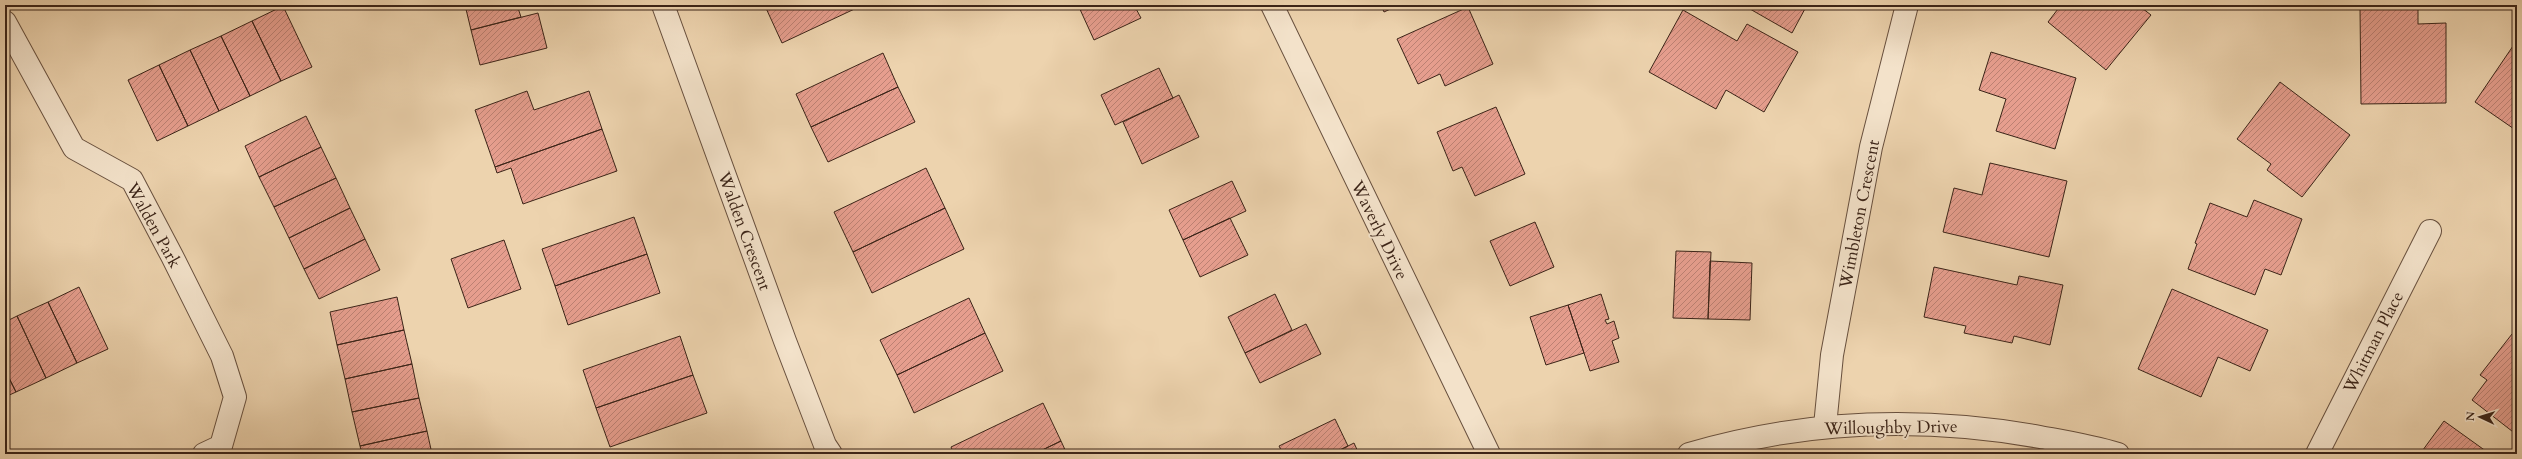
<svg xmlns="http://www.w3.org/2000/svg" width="2522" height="459" viewBox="0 0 2522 459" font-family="Cardo,serif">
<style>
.building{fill:url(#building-hatch);stroke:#3b2418}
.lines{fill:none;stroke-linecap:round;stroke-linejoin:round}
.minor-casing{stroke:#68503e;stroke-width:24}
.tertiary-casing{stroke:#68503e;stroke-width:24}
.minor{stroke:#f3e2ca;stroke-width:22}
.tertiary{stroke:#f3e2ca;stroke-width:22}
.labels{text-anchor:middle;stroke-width:4;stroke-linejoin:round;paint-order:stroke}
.street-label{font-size:17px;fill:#3b2418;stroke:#f3e2ca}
</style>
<defs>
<pattern id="building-hatch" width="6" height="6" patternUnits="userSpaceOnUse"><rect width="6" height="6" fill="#e69e8e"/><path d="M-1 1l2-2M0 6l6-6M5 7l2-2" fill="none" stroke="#bc8173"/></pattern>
</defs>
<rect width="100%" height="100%" fill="#edd3ae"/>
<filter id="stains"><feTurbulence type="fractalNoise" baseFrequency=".005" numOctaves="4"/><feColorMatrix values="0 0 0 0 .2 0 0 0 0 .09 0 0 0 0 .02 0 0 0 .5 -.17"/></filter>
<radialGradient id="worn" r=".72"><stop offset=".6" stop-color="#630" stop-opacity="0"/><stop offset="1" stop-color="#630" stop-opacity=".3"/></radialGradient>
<path class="building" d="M 465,5 L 517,5 L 521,17 L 471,30 Z
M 767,5 L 863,5 L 782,43 L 765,6 Z
M 1078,5 L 1134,5 L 1141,18 L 1094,40 Z
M 1381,5 L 1399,5 L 1384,12 Z
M 1743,5 L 1807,5 L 1792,33 Z
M 2061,5 L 2138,5 L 2151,15 L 2106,70 L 2048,22 Z
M 283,6 L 312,67 L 281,81 L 252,21 Z
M 1468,7 L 1493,64 L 1445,86 L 1440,74 L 1418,84 L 1397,39 Z
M 2418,7 L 2418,24 L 2446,23 L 2446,103 L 2361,104 L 2360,8 Z
M 1683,10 L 1737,41 L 1747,24 L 1798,52 L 1764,112 L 1726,90 L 1716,109 L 1649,72 Z
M 538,13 L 547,48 L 480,65 L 471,30 Z
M 252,21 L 281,81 L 250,96 L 221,36 Z
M 221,36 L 250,96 L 219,111 L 190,50 Z
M 2513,46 L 2517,49 L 2517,131 L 2475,102 Z
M 190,50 L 219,111 L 188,126 L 159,65 Z
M 1991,52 L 2076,78 L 2055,149 L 1996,131 L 2006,99 L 1979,90 Z
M 883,53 L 898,87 L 811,127 L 796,94 Z
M 159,65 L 188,126 L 157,141 L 128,80 Z
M 1159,68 L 1173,98 L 1115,125 L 1101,95 Z
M 2280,82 L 2350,135 L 2302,197 L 2267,170 L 2271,164 L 2237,139 Z
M 898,87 L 915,122 L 828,162 L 811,127 Z
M 527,91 L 534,110 L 589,91 L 602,129 L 495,167 L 475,110 Z
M 1179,95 L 1199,137 L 1142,164 L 1123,122 Z
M 1496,107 L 1525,174 L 1475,196 L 1462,167 L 1453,171 L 1437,132 Z
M 306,116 L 321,147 L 259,177 L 245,146 Z
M 602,129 L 617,171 L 523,204 L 511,168 L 497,173 L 495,167 Z
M 321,147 L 336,178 L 274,207 L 259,177 Z
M 1990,163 L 2067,181 L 2049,257 L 1943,232 L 1954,188 L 1982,195 Z
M 926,168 L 945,208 L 853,252 L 834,212 Z
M 336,178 L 350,208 L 289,238 L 274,207 Z
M 1232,181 L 1246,211 L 1183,240 L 1169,210 Z
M 2254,200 L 2302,219 L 2281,275 L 2265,269 L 2255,295 L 2188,269 L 2197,244 L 2195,243 L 2210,203 L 2247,217 Z
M 350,208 L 365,239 L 304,269 L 289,238 Z
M 945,208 L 964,249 L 872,293 L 853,252 Z
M 634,217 L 647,254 L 555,286 L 542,249 Z
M 1230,218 L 1248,255 L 1200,277 L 1183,240 Z
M 1535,222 L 1554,267 L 1510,286 L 1490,241 Z
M 365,239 L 380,270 L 319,299 L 304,269 Z
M 504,240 L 521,289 L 468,308 L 451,259 Z
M 1676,251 L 1711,252 L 1708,319 L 1673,318 Z
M 647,254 L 660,293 L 568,325 L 555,286 Z
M 1710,261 L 1752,263 L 1750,320 L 1708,319 Z
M 1934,267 L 2017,285 L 2019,276 L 2063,285 L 2050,345 L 2014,336 L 2012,343 L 1964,333 L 1966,326 L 1924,317 Z
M 79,287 L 108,349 L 77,363 L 48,302 Z
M 2172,289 L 2268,330 L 2250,371 L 2218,357 L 2201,397 L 2138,369 Z
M 1275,294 L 1292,330 L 1245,353 L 1228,317 Z
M 1601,294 L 1609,319 L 1605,320 L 1607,324 L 1614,321 L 1619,338 L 1612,341 L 1619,362 L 1590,371 L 1568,305 Z
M 397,297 L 404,330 L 337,345 L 330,312 Z
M 969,298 L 985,333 L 897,375 L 880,340 Z
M 48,302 L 77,363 L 46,378 L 17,316 Z
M 1568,305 L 1584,353 L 1546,365 L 1530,317 Z
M 17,316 L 46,378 L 16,392 L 5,370 L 5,322 Z
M 1306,324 L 1321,354 L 1260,383 L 1245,353 Z
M 404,330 L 412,364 L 345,379 L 337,345 Z
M 985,333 L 1003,371 L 914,413 L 897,375 Z
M 2512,334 L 2517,337 L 2517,435 L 2472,400 L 2487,380 L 2480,375 Z
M 680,336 L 693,375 L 596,408 L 583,370 Z
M 412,364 L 419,398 L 352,412 L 345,379 Z
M 5,370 L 16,392 L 5,397 Z
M 693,375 L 707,413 L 610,447 L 596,408 Z
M 419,398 L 427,431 L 360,446 L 352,412 Z
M 1043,403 L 1061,441 L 1034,454 L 954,454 L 951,447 Z
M 1335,419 L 1348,446 L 1332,454 L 1283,454 L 1279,446 Z
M 2444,421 L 2490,454 L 2420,454 Z
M 427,431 L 432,454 L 362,454 L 360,446 Z
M 1061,441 L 1067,454 L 1034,454 Z
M 1354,443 L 1359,454 L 1332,454 Z"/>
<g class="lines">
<g class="minor-casing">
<path id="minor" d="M 663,5 L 785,341 L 825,445 L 831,454
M 5,22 L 74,148 L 132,180 L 172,256 L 222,356 L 235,397 L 221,446 L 204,454
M 1825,426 L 1832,355 L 1871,147 L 1907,5
M 2317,454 L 2430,231"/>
</g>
<g class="tertiary-casing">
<path id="tertiary" d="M 1272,5 L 1489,454
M 1689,454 C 1804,420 1922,416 2040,437 C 2067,442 2092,446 2118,454"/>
</g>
<use href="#minor" class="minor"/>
<use href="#tertiary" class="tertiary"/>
</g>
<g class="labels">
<g class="street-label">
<text transform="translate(1859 214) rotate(-79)" y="6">Wimbleton Crescent</text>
<text transform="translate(154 225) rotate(61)" y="6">Walden Park</text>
<text transform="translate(1380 230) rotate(64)" y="6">Waverly Drive</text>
<text transform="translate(745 231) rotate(70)" y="6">Walden Crescent</text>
<text transform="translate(2373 342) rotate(-63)" y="6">Whitman Place</text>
<text transform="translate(1891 427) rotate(-1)" y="6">Willoughby Drive</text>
</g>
</g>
<rect width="2522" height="459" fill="none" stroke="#edd3ae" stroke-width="20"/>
<rect x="6" y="6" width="2510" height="447" fill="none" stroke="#3b2418" stroke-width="2"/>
<rect x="10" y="10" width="2502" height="439" fill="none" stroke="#3b2418"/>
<g transform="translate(2480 417) rotate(274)" stroke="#f3e2ca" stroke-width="3" paint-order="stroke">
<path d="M0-3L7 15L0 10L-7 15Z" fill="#3b2418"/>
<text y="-6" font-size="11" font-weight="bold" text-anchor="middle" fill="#3b2418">N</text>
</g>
<rect width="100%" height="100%" filter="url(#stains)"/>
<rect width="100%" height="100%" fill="url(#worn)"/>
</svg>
